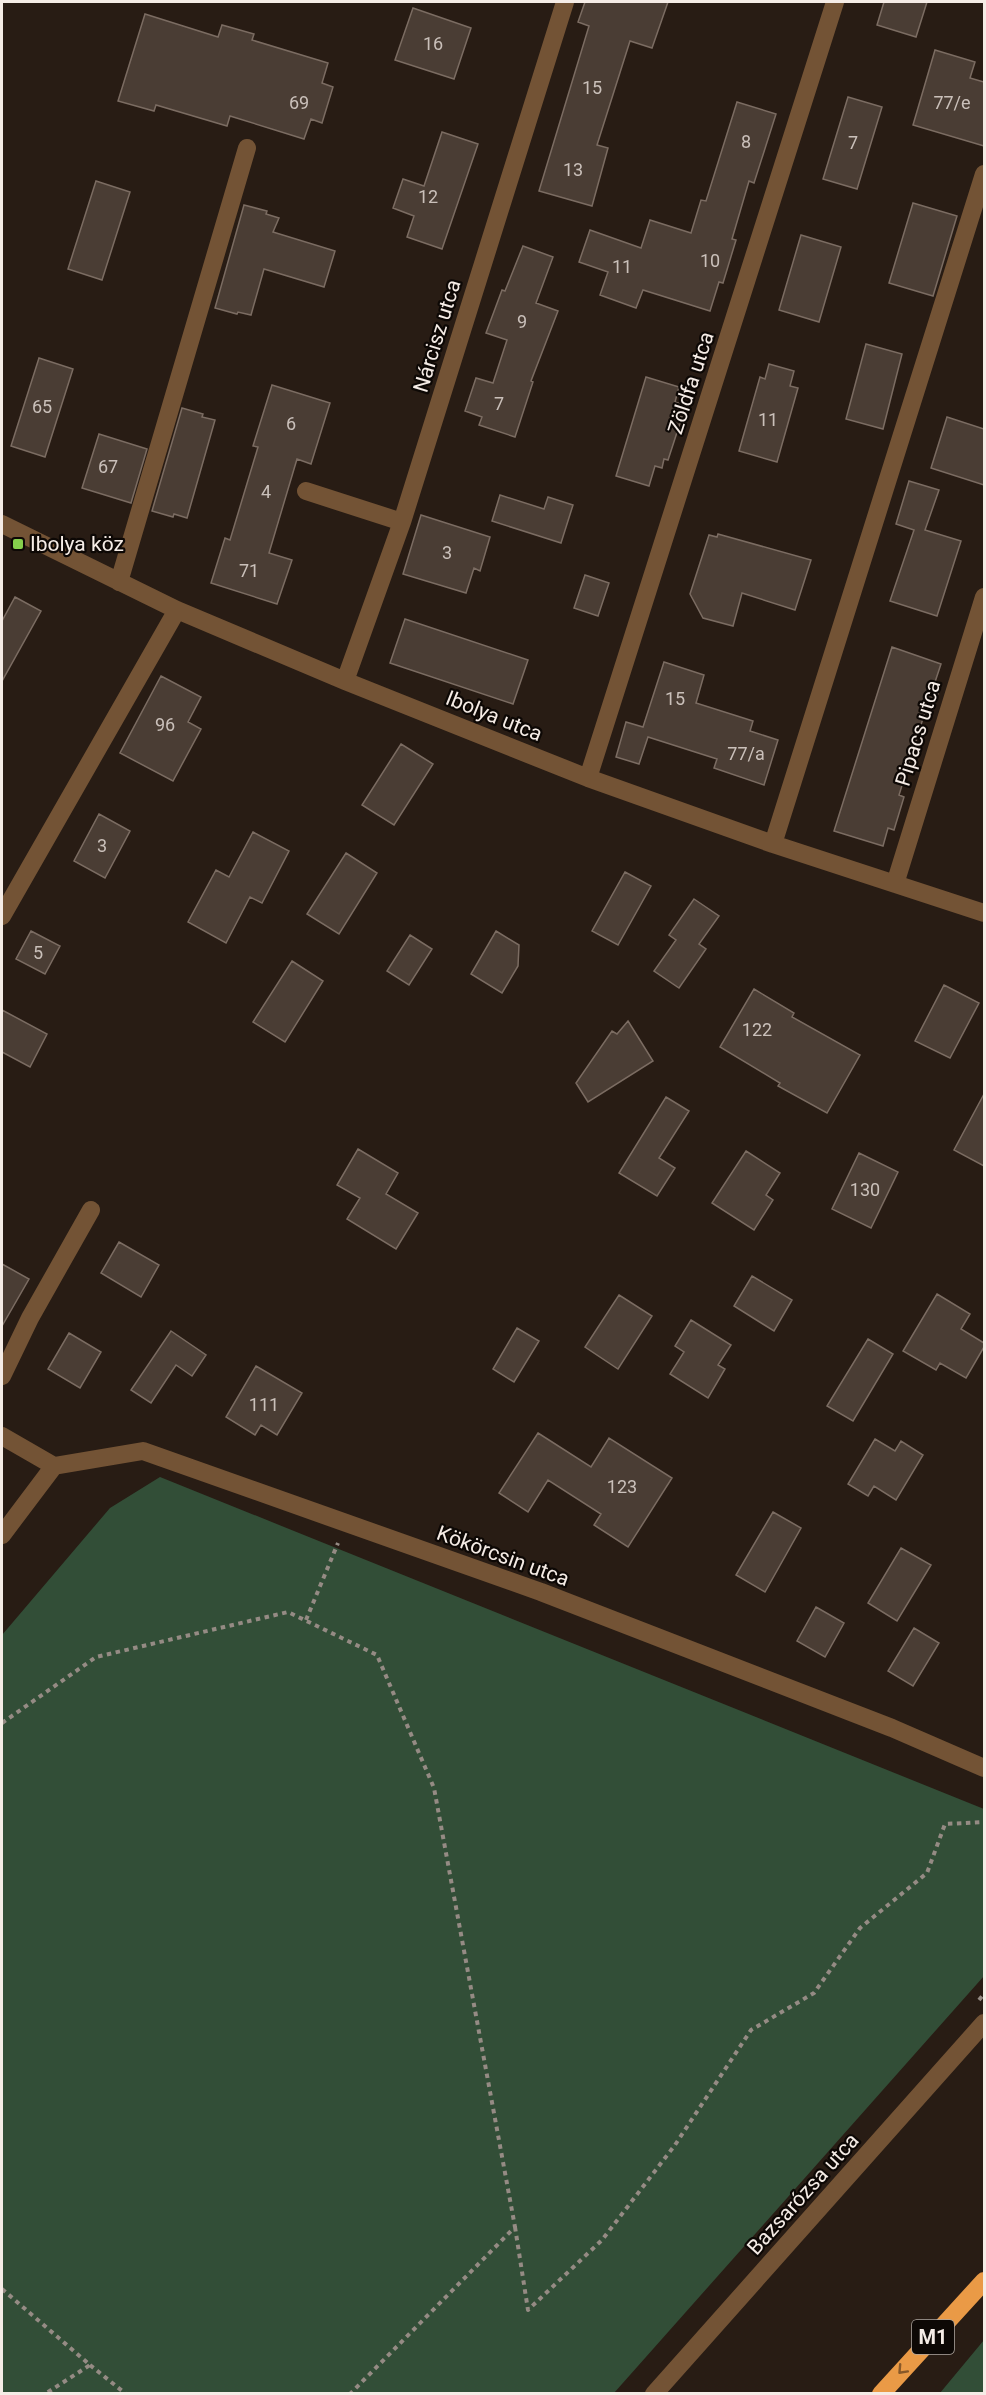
<svg xmlns="http://www.w3.org/2000/svg" width="986" height="2395" viewBox="0 0 986 2395" font-family="Roboto,sans-serif">
<style>
.green{fill:#324e37}
.building{fill:#4a3d34;stroke:#7b6c62;stroke-width:1.5}
.lines{fill:none;stroke-linecap:round;stroke-linejoin:round}
.path{stroke:#958b84;stroke-width:4;stroke-dasharray:4.5 4.5;stroke-linecap:butt}
.minor{stroke:#735335;stroke-width:18}
.highway{stroke:#ea9a46;stroke-width:18}
.oneway{stroke:#875829}
.poi-dot{fill:#85cf4c;stroke:#0d0805;stroke-width:2}
.labels{text-anchor:middle;stroke-width:4.5;stroke-linejoin:round;paint-order:stroke}
.number-label{font-size:18px;fill:#cac0ba}
.shield{fill:#0d0805;stroke:#afa8a2;stroke-width:1.5}
.shield-label{font-size:20px;font-weight:bold;fill:#f5ece6}
.street-label{font-size:21px;fill:#f5ece6;stroke:#0d0805}
.poi-label{font-size:21px;fill:#f5ece6;stroke:#0d0805;text-anchor:start}
</style>
<rect width="100%" height="100%" fill="#281c14"/>
<path class="green" d="M 160,1477 L 984,1809 L 984,1976 L 614,2393 L 2,2393 L 2,1635 L 110,1508 Z
M 984,2340 L 984,2393 L 940,2393 Z"/>
<path class="building" d="M 585,2 L 668,2 L 652,48 L 630,41 L 597,145 L 608,148 L 592,206 L 539,191 L 589,26 L 578,22 Z
M 884,2 L 927,2 L 916,37 L 877,25 Z
M 413,8 L 471,28 L 454,79 L 395,60 Z
M 145,14 L 218,37 L 222,25 L 254,34 L 252,40 L 328,63 L 322,83 L 333,87 L 322,123 L 311,119 L 304,139 L 230,116 L 227,126 L 156,105 L 154,111 L 118,101 Z
M 935,50 L 975,62 L 970,78 L 984,82 L 984,146 L 913,125 Z
M 848,97 L 882,107 L 857,189 L 823,179 Z
M 737,102 L 776,114 L 754,183 L 749,181 L 732,239 L 736,240 L 723,283 L 719,282 L 710,311 L 643,290 L 636,308 L 600,295 L 608,272 L 579,262 L 590,230 L 641,248 L 650,220 L 691,233 L 701,200 L 706,201 Z
M 442,132 L 478,144 L 442,249 L 407,237 L 414,216 L 393,208 L 403,179 L 424,186 Z
M 96,181 L 130,192 L 102,280 L 68,269 Z
M 913,203 L 957,216 L 933,296 L 889,283 Z
M 244,205 L 267,211 L 266,214 L 279,218 L 273,232 L 335,251 L 324,287 L 264,269 L 251,315 L 238,312 L 237,314 L 215,308 Z
M 801,235 L 841,247 L 819,322 L 779,310 Z
M 523,246 L 553,257 L 536,303 L 558,311 L 531,381 L 533,382 L 515,437 L 479,425 L 482,417 L 465,411 L 476,378 L 493,383 L 507,340 L 486,333 L 502,290 L 505,291 Z
M 866,344 L 902,354 L 883,429 L 846,419 Z
M 39,358 L 73,369 L 45,457 L 11,446 Z
M 769,364 L 794,371 L 790,386 L 798,388 L 777,462 L 739,451 L 760,377 L 765,379 Z
M 646,377 L 679,387 L 675,402 L 681,404 L 677,416 L 682,417 L 668,460 L 664,459 L 662,468 L 655,466 L 649,486 L 616,476 Z
M 272,385 L 330,403 L 311,464 L 297,459 L 269,553 L 292,560 L 277,604 L 211,583 L 225,538 L 230,540 L 258,447 L 253,446 Z
M 182,408 L 203,414 L 202,417 L 215,420 L 187,518 L 174,514 L 173,517 L 152,511 Z
M 947,417 L 984,429 L 984,485 L 931,468 Z
M 99,434 L 147,449 L 131,503 L 82,488 Z
M 909,481 L 939,490 L 925,530 L 961,541 L 937,616 L 890,601 L 914,530 L 896,524 Z
M 500,495 L 544,509 L 548,497 L 573,505 L 561,543 L 492,521 Z
M 421,515 L 490,537 L 480,571 L 474,568 L 466,593 L 403,574 Z
M 718,534 L 811,560 L 795,610 L 742,593 L 733,626 L 703,618 L 690,594 L 709,535 L 717,537 Z
M 585,575 L 609,583 L 598,616 L 574,608 Z
M 15,597 L 41,611 L 2,681 L 2,621 Z
M 405,619 L 528,660 L 513,704 L 390,663 Z
M 892,647 L 941,664 L 935,682 L 941,684 L 931,714 L 925,712 L 899,795 L 904,797 L 894,830 L 888,828 L 883,846 L 834,831 Z
M 664,662 L 704,675 L 696,703 L 753,721 L 750,731 L 778,740 L 764,785 L 714,768 L 717,759 L 648,737 L 639,764 L 616,757 L 626,722 L 643,727 Z
M 161,676 L 201,697 L 188,722 L 201,729 L 173,781 L 120,753 Z
M 401,744 L 433,764 L 394,825 L 362,805 Z
M 99,814 L 130,831 L 105,878 L 74,861 Z
M 253,832 L 289,851 L 262,903 L 250,897 L 226,943 L 188,922 L 216,870 L 229,877 Z
M 346,853 L 377,873 L 339,934 L 307,914 Z
M 625,872 L 651,886 L 618,945 L 592,931 Z
M 694,899 L 719,916 L 699,944 L 706,949 L 679,988 L 654,971 L 676,940 L 669,935 Z
M 31,931 L 60,946 L 45,974 L 16,959 Z
M 496,931 L 519,945 L 518,966 L 502,993 L 471,974 Z
M 410,935 L 432,949 L 409,985 L 387,971 Z
M 292,961 L 323,981 L 285,1042 L 253,1022 Z
M 944,985 L 979,1003 L 950,1058 L 915,1041 Z
M 754,989 L 794,1013 L 792,1017 L 860,1055 L 827,1113 L 778,1086 L 780,1083 L 720,1047 Z
M 2,1010 L 47,1034 L 30,1067 L 2,1052 Z
M 628,1021 L 653,1061 L 588,1102 L 576,1083 L 612,1031 L 617,1034 Z
M 984,1094 L 984,1166 L 954,1150 Z
M 666,1097 L 689,1111 L 659,1158 L 675,1168 L 657,1196 L 619,1173 Z
M 358,1149 L 398,1173 L 386,1194 L 418,1213 L 396,1249 L 347,1219 L 360,1198 L 337,1185 Z
M 746,1151 L 780,1173 L 766,1195 L 773,1200 L 754,1230 L 712,1203 Z
M 859,1153 L 898,1172 L 871,1228 L 832,1209 Z
M 119,1242 L 159,1265 L 141,1297 L 101,1273 Z
M 2,1264 L 29,1279 L 2,1326 Z
M 752,1276 L 792,1300 L 774,1331 L 734,1306 Z
M 937,1294 L 970,1314 L 961,1329 L 984,1343 L 984,1347 L 966,1378 L 940,1363 L 936,1370 L 903,1351 Z
M 619,1295 L 652,1316 L 618,1369 L 585,1347 Z
M 691,1320 L 731,1345 L 718,1365 L 725,1369 L 708,1398 L 670,1374 L 684,1352 L 675,1346 Z
M 517,1328 L 539,1341 L 514,1382 L 493,1369 Z
M 171,1331 L 206,1355 L 192,1376 L 176,1365 L 151,1403 L 131,1390 Z
M 69,1333 L 101,1352 L 80,1388 L 48,1369 Z
M 868,1339 L 893,1354 L 853,1421 L 827,1406 Z
M 256,1366 L 302,1393 L 277,1435 L 261,1425 L 255,1435 L 226,1417 Z
M 538,1433 L 591,1467 L 609,1438 L 672,1478 L 628,1547 L 594,1525 L 601,1514 L 548,1480 L 528,1512 L 499,1493 Z
M 875,1439 L 895,1451 L 901,1441 L 923,1455 L 896,1500 L 874,1486 L 868,1496 L 848,1484 Z
M 773,1512 L 801,1528 L 765,1592 L 736,1575 Z
M 901,1548 L 931,1565 L 897,1621 L 868,1603 Z
M 816,1607 L 844,1623 L 825,1657 L 797,1641 Z
M 914,1628 L 939,1643 L 913,1686 L 888,1671 Z"/>
<g class="lines">
<path class="path" d="M 306,1620 L 338,1543
M 2,1723 L 96,1657 L 288,1612 L 377,1655 L 434,1788 L 515,2227 L 350,2394
M 979,2000 L 984,1994
M 515,2227 L 528,2310 L 602,2240 L 675,2145 L 751,2030 L 814,1993 L 860,1928 L 927,1873 L 945,1824 L 984,1822
M 2,2289 L 90,2365 L 45,2394
M 90,2365 L 126,2394"/>
<path class="minor" d="M 306,491 L 402,522
M 2,524 L 177,610 L 345,681 L 588,778 L 773,844 L 984,913
M 119,582 L 247,148
M 345,681 L 402,522 L 565,2
M 588,778 L 835,2
M 773,844 L 984,174
M 895,884 L 984,597
M 2,916 L 177,610
M 2,1376 L 30,1318 L 91,1210
M 2,1436 L 54,1466 L 143,1451 L 541,1592 L 892,1728 L 984,1768
M 2,1535 L 54,1466
M 654,2394 L 984,2023"/>
<path class="highway" d="M 881,2394 L 984,2281"/>
</g>
<defs><path id="oneway-chevron" d="M-2-3.5L2.5 0L-2 3.5" fill="none" stroke-width="1.6" stroke-linecap="round" stroke-linejoin="round" transform="scale(1.5)"/></defs>
<use class="oneway" href="#oneway-chevron" transform="translate(902 2370) rotate(133)"/>
<rect class="poi-dot" x="12" y="538" width="12" height="12" rx="3"/>
<g class="labels">
<g class="number-label">
<text x="433" y="50">16</text>
<text x="592" y="94">15</text>
<text x="299" y="109">69</text>
<text x="952" y="109">77/e</text>
<text x="746" y="148">8</text>
<text x="853" y="149">7</text>
<text x="573" y="176">13</text>
<text x="428" y="203">12</text>
<text x="710" y="267">10</text>
<text x="622" y="273">11</text>
<text x="522" y="328">9</text>
<text x="499" y="410">7</text>
<text x="42" y="413">65</text>
<text x="768" y="426">11</text>
<text x="291" y="430">6</text>
<text x="108" y="473">67</text>
<text x="266" y="498">4</text>
<text x="447" y="559">3</text>
<text x="249" y="577">71</text>
<text x="675" y="705">15</text>
<text x="165" y="731">96</text>
<text x="746" y="760">77/a</text>
<text x="102" y="852">3</text>
<text x="38" y="959">5</text>
<text x="757" y="1036">122</text>
<text x="865" y="1196">130</text>
<text x="264" y="1411">111</text>
<text x="622" y="1493">123</text>
</g>
<rect class="shield" x="912" y="2320" width="42" height="34" rx="4.5"/>
<g class="shield-label">
<text x="933" y="2344">M1</text>
</g>
<g class="street-label">
<text transform="translate(437 336) rotate(-73)" y="7">Nárcisz utca</text>
<text transform="translate(691 383) rotate(-72)" y="7">Zöldfa utca</text>
<text transform="translate(494 716) rotate(22)" y="7">Ibolya utca</text>
<text transform="translate(918 733) rotate(-73)" y="7">Pipacs utca</text>
<text transform="translate(503 1556) rotate(20)" y="7">Kökörcsin utca</text>
<text transform="translate(803 2194) rotate(-48)" y="7">Bazsarózsa utca</text>
</g>
<g class="poi-label">
<text x="30" y="551">Ibolya köz</text>
</g>
</g>
<rect width="986" height="2395" fill="none" stroke="#f5ece6" stroke-width="6"/>
</svg>
